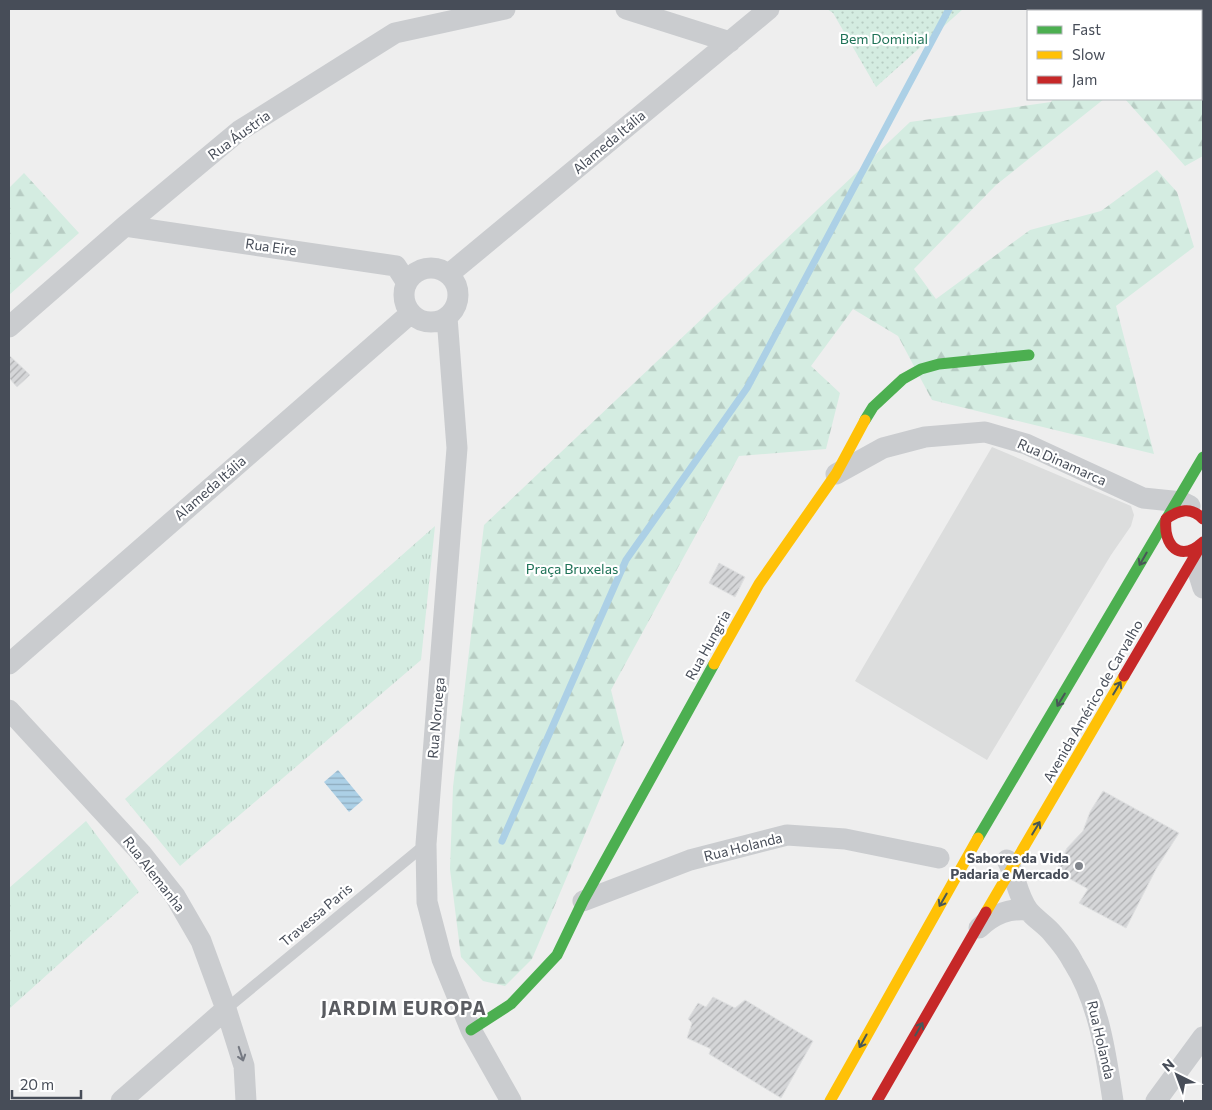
<svg xmlns="http://www.w3.org/2000/svg" width="1212" height="1110" viewBox="0 0 1212 1110" font-family="Commissioner,sans-serif">
<style>
.education{fill:#dcdddd}
.grass{fill:url(#grass-tufts)}
.forest{fill:url(#forest-firs)}
.park{fill:url(#park-dots)}
.water{fill:url(#water-rules)}
.lines{fill:none;stroke-linecap:round;stroke-linejoin:round}
.stream{stroke:#acd0e6;stroke-width:7}
.building{fill:url(#building-hatch);stroke:#dfe0e1}
.lane{stroke:#cacccf;stroke-width:11}
.street{stroke:#cacccf;stroke-width:21}
.fast{stroke:#4caf50;stroke-width:11}
.slow{stroke:#ffc107;stroke-width:11}
.jam{stroke:#c62828;stroke-width:11}
.oneway{stroke:#485757}
.oneway2{stroke:#757982}
.poi-dot{fill:#81858c;stroke:#fff;stroke-width:2}
.labels{text-anchor:middle;stroke-width:4.5;stroke-linejoin:round;paint-order:stroke}
.park-label{font-size:14px;fill:#1f7257;stroke:#fff}
.street-label{font-size:14px;fill:#474d58;stroke:#fff}
.poi-label{font-size:14px;font-weight:bold;fill:#474d58;stroke:#fff;text-anchor:end}
.district-label{font-size:19px;font-weight:bold;letter-spacing:1px;fill:#5a5c61;stroke:#fff}
</style>
<defs>
<pattern id="grass-tufts" width="24" height="20" patternUnits="userSpaceOnUse" patternTransform="scale(1.25)"><rect width="24" height="20" fill="#d4ece1"/><path d="M3 7l-1-3M5 7V3M7 7l1-3M15 17l-1-3M17 17v-4M19 17l1-3" fill="none" stroke="#b7ccc3"/></pattern>
<pattern id="forest-firs" width="22" height="20" patternUnits="userSpaceOnUse" patternTransform="scale(1.25)"><rect width="22" height="20" fill="#d4ece1"/><path d="M5 1l3.5 6h-7zM16 11l3.5 6h-7z" fill="#b7ccc3"/></pattern>
<pattern id="park-dots" width="8" height="8" patternUnits="userSpaceOnUse" patternTransform="scale(1.25)"><rect width="8" height="8" fill="#d4ece1"/><path d="M2 2h.1M6 6h.1" fill="none" stroke="#b7ccc3" stroke-width="1.8" stroke-linecap="round"/></pattern>
<pattern id="water-rules" width="6" height="5" patternUnits="userSpaceOnUse" patternTransform="scale(1.25)"><rect width="6" height="5" fill="#acd0e6"/><path d="M0 2.5h6" fill="none" stroke="#8eabbd"/></pattern>
<pattern id="building-hatch" width="6" height="6" patternUnits="userSpaceOnUse" patternTransform="scale(1.25)"><rect width="6" height="6" fill="#d5d6d8"/><path d="M-1 1l2-2M0 6l6-6M5 7l2-2" fill="none" stroke="#afb0b2"/></pattern>
</defs>
<rect width="100%" height="100%" fill="#eee"/>
<path class="education" d="M 992,447 L 1131,506 L 1134,515 L 1131,526 L 1111,555 L 987,760 L 855,681 Z"/>
<path class="grass" d="M 435,526 L 421,660 L 180,866 L 125,799 Z
M 86,821 L 139,892 L 9,1009 L 9,888 Z"/>
<path class="forest" d="M 1117,9 L 1203,9 L 1203,156 L 1185,166 L 1125,99 L 1201,99 L 1201,11 L 1116,11 Z
M 1053,99 L 1104,99 L 996,185 L 914,269 L 936,299 L 1030,230 L 1101,211 L 1157,170 L 1177,192 L 1194,247 L 1116,306 L 1154,454 L 932,400 L 898,336 L 853,309 L 811,366 L 840,393 L 826,449 L 739,456 L 611,690 L 624,742 L 532,959 L 505,986 L 483,981 L 461,957 L 450,869 L 453,787 L 484,525 L 910,122 L 1051,102 Z
M 24,173 L 79,233 L 9,295 L 9,188 Z"/>
<path class="park" d="M 827,9 L 963,9 L 876,87 L 833,13 Z"/>
<path class="water" d="M 338,770 L 363,800 L 349,812 L 324,782 Z"/>
<g class="lines">
<path class="stream" d="M 502,841 L 626,560 L 747,388 L 949,9"/>
</g>
<path class="building" d="M 10,356 L 30,375 L 17,387 L 9,378 L 9,357 Z
M 719,563 L 745,577 L 735,597 L 709,583 Z
M 1103,791 L 1179,833 L 1156,869 L 1126,928 L 1079,903 L 1088,889 L 1056,871 L 1067,848 L 1083,831 L 1090,812 Z
M 713,997 L 735,1008 L 745,1000 L 813,1041 L 781,1098 L 709,1054 L 711,1049 L 687,1038 L 692,1023 L 688,1019 L 698,1003 L 706,1007 Z"/>
<g class="lines">
<path class="lane" d="M 226,1009 L 426,844"/>
<path class="street" d="M 626,9 L 730,42
M 125,226 L 396,266 L 407,283
M404 295a27 27 0 1 1 54 0a27 27 0 1 1-54 0Z
M 449,274 L 769,9
M 447,317 L 457,448 L 426,844 L 427,902 L 442,959 L 471,1030 L 511,1101
M 9,327 L 125,226 L 239,131 L 395,33 L 505,9
M 836,474 L 883,448 L 925,437 L 985,432 L 1026,444 L 1143,498 L 1182,502 L 1190,506
M 1202,549 L 1199,575 L 1203,588
M 9,664 L 411,313
M 9,710 L 141,853 L 175,896 L 201,941 L 226,1009 L 244,1066 L 246,1101
M 1007,860 C 1016,876 1017,895 1028,910 C 1035,919 1046,925 1053,934 C 1060,942 1068,952 1073,962 C 1099,1003 1106,1054 1113,1101
M 583,901 L 690,860 L 787,835 L 845,839 L 939,858
M 979,928 C 994,914 1009,908 1028,910
M 121,1101 L 226,1009
M 1156,1101 L 1203,1037"/>
<path class="fast" d="M 865,420 L 873,407 L 903,379 L 921,369 L 939,364 L 1029,355
M 978,838 L 1203,457
M 471,1030 L 511,1004 L 557,955 L 583,901 L 714,664"/>
<path class="slow" d="M 714,664 L 759,584 L 836,474 L 865,420
M 986,912 L 1124,676
M 830,1101 L 978,838"/>
<path class="jam" d="M 1203,519 C 1191,506 1179,510 1166,519 C 1163,546 1180,563 1203,542
M 1124,676 L 1203,542
M 877,1101 L 986,912"/>
</g>
<defs><path id="oneway-shaft" d="M-6 0H5M1.5-3L5.5 0L1.5 3" fill="none" stroke-width="1.6" stroke-linecap="round" stroke-linejoin="round" transform="scale(1.25)"/></defs>
<g class="oneway">
<use href="#oneway-shaft" transform="translate(1143 559) rotate(120)"/>
<use href="#oneway-shaft" transform="translate(1117 688) rotate(-59)"/>
<use href="#oneway-shaft" transform="translate(1061 700) rotate(121)"/>
<use href="#oneway-shaft" transform="translate(1036 828) rotate(-59)"/>
<use href="#oneway-shaft" transform="translate(943 900) rotate(120)"/>
<use href="#oneway-shaft" transform="translate(919 1029) rotate(-60)"/>
<use href="#oneway-shaft" transform="translate(863 1041) rotate(119)"/>
</g>
<use class="oneway2" href="#oneway-shaft" transform="translate(241 1054) rotate(72)"/>
<circle class="poi-dot" cx="1079" cy="866" r="5"/>
<g class="labels">
<g class="park-label">
<text x="884" y="44">Bem Dominial</text>
<text x="572" y="574">Praça Bruxelas</text>
</g>
<g class="street-label">
<text transform="translate(239 135) rotate(-36)" y="5">Rua Áustria</text>
<text transform="translate(609 142) rotate(-40)" y="5">Alameda Itália</text>
<text transform="translate(271 247) rotate(8)" y="5">Rua Eire</text>
<text transform="translate(1062 462) rotate(24)" y="5">Rua Dinamarca</text>
<text transform="translate(210 488) rotate(-41)" y="5">Alameda Itália</text>
<text transform="translate(708 645) rotate(-61)" y="5">Rua Hungria</text>
<text transform="translate(1093 701) rotate(-60)" y="5">Avenida Américo de Carvalho</text>
<text transform="translate(436 718) rotate(-85)" y="5">Rua Noruega</text>
<text transform="translate(743 847) rotate(-14)" y="5">Rua Holanda</text>
<text transform="translate(154 874) rotate(52)" y="5">Rua Alemanha</text>
<text transform="translate(316 915) rotate(-40)" y="5">Travessa Paris</text>
<text transform="translate(1101 1040) rotate(77)" y="5">Rua Holanda</text>
</g>
<g class="poi-label">
<text x="1069" y="863">Sabores da Vida<tspan x="1069" dy="16">Padaria e Mercado</tspan></text>
</g>
<g class="district-label">
<text x="404" y="1015">JARDIM EUROPA</text>
</g>
</g>
<rect width="1212" height="1110" fill="none" stroke="#474d58" stroke-width="20"/>
<rect x="1027" y="10" width="175" height="90" fill="#ffffff" stroke="#b5b8bc"/>
<rect x="1037" y="26" width="25" height="8" fill="#4caf50" stroke="#b5b8bc"/>
<text x="1072" y="35" font-size="15" fill="#474d58">Fast</text>
<rect x="1037" y="51" width="25" height="8" fill="#ffc107" stroke="#b5b8bc"/>
<text x="1072" y="60" font-size="15" fill="#474d58">Slow</text>
<rect x="1037" y="76" width="25" height="8" fill="#c62828" stroke="#b5b8bc"/>
<text x="1072" y="85" font-size="15" fill="#474d58">Jam</text>
<g transform="translate(1177 1075) rotate(318)" stroke="#ffffff" stroke-width="4" paint-order="stroke">
<path d="M0-4L9 19L0 12L-9 19Z" fill="#474d58"/>
<text y="-8" font-size="14" font-weight="bold" text-anchor="middle" fill="#474d58">N</text>
</g>
<path d="M12 1090v8h69v-8" fill="none" stroke="#474d58" stroke-width="2.5"/>
<text x="20" y="1090" font-size="15" fill="#474d58" stroke="#ffffff" stroke-width="4" paint-order="stroke">20 m</text>
</svg>
